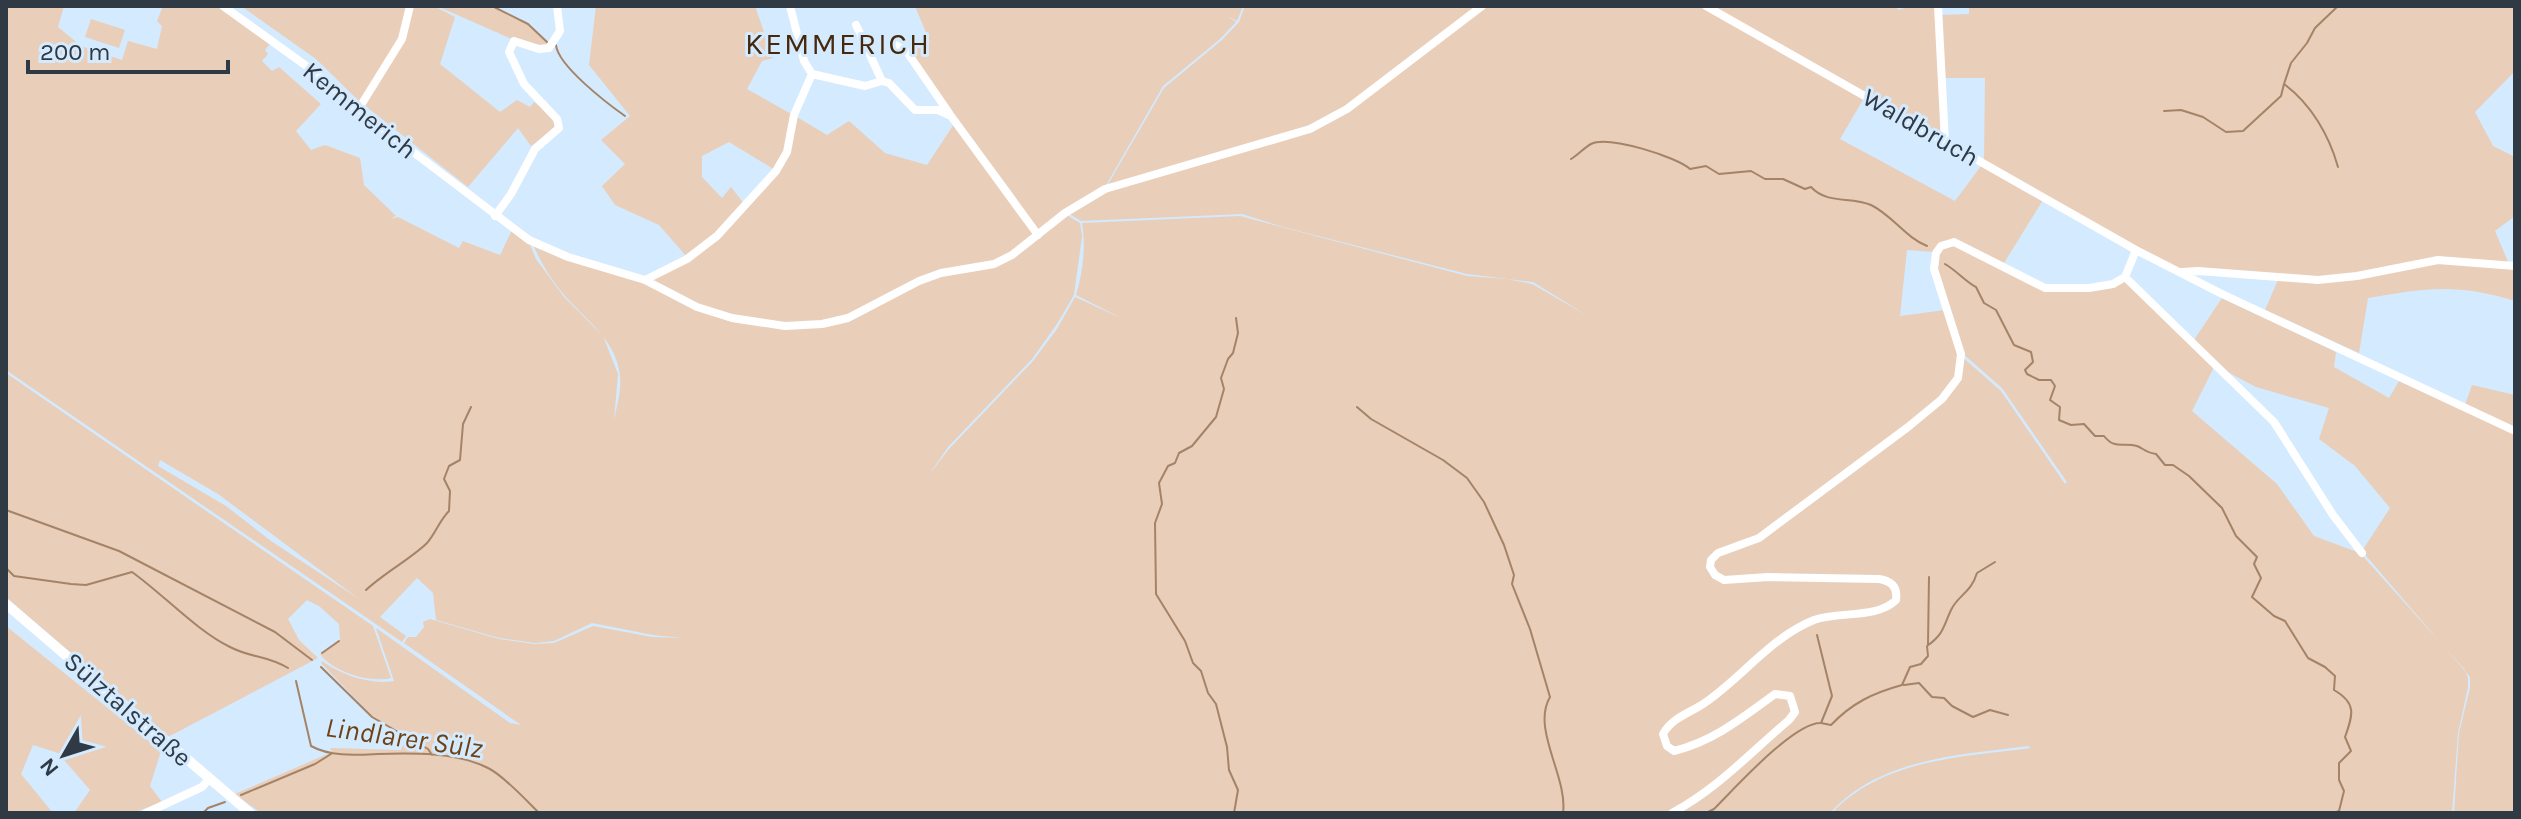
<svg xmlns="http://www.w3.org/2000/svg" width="2521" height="819" viewBox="0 0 2521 819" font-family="Karla,sans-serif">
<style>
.green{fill:#e9ceb9;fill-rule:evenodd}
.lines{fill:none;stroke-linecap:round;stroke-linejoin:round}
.stream{stroke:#a58367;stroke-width:2}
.minor{stroke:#fff;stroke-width:8}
.major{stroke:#fff;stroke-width:10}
.labels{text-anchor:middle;stroke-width:6;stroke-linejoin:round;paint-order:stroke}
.street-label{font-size:26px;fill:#2f3a44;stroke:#d4eafe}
.water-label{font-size:28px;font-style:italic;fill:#704112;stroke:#d4eafe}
.quarter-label{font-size:30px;letter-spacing:2px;fill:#46290d;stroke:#d4eafe}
</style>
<rect width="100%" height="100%" fill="#d4eafe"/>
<path class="green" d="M 6,6 L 64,6 L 58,27 L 81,46 L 122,60 L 128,41 L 157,49 L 162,26 L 157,21 L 163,6 L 218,6 L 271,42 L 265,50 L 268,54 L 262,61 L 272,71 L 279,67 L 321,104 L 296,131 L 311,150 L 325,145 L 360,158 L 364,185 L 396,216 L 390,219 L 398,217 L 459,248 L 463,241 L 500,255 L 512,230 L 528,240 L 536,259 L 564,297 L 603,336 L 618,374 L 614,420 C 616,410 619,399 620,389 C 624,346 590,324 565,296 C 552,281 540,262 533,244 L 567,258 L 642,282 L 671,296 L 665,287 L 650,279 C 702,254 725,233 762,189 C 771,178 782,167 787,153 C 792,142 793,128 795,116 L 827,135 L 849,121 L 885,153 L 927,165 L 956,121 L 909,52 L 930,42 L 915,6 L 1243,6 L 1237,21 L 1227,16 L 1236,22 L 1220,39 L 1163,86 L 1105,187 L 1064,210 L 1038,232 L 968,139 L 1036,234 C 1023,244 1010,255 995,262 C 974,270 950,268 929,275 C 906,284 886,298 864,309 C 826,329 778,326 737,317 L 736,321 C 779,329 823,333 864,314 C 884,304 902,289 924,282 C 945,273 968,274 990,268 C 1018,259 1043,233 1065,214 L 1080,223 L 1082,236 L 1074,295 L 1057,324 L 1032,359 L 948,447 L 928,476 L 949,449 L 1033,361 L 1057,329 L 1075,297 L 1123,319 L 1076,295 C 1083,272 1086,247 1082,223 L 1240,216 L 1467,276 L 1507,279 L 1532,284 L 1588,316 L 1533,282 L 1467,274 L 1283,227 L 1242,214 L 1081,221 L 1068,213 L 1106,192 L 1312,131 L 1347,111 L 1486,6 L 1702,6 L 1864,98 L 1840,139 L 1955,201 L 1981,166 L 2043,200 L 2004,263 L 1955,241 L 1940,244 L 1934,252 L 1907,250 L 1900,316 L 1945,310 L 1960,355 L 2001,391 L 2065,484 L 2067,482 L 2002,388 L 1962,353 L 1935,268 C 1937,253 1939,248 1954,244 L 2044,289 L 2090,290 L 2115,286 L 2125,279 L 2215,365 L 2192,411 L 2277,484 L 2314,536 L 2360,553 L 2465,670 L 2468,678 L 2468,687 L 2458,733 L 2452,813 L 1832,813 C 1883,759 1962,757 2031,748 L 2028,746 C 1959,755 1880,758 1830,813 L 261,813 L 235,794 L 332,752 L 330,748 L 401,750 L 407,734 L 376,720 L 321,663 L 322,661 C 341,675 371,685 394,681 L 376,628 L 510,723 L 521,725 L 404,643 L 408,637 L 416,637 L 424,627 L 423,622 L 430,619 L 499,639 L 534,644 L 554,643 L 593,626 L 652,637 L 683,638 L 653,635 L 592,623 L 554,641 L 535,643 L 499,638 L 436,620 L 433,593 L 417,578 L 380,617 L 406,636 L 402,642 L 6,370 ZM 160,460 L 218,494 L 359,599 L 271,541 L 226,506 L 158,466 Z
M 241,6 L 409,6 L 401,38 L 361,103 L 316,59 Z
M 411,6 L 434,6 L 455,17 L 440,64 L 500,112 L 517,100 L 530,107 L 534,102 L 553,117 L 555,128 L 531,146 L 518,128 L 468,187 L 363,104 L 397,50 Z
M 437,6 C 494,6 508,3 550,45 L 539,48 L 514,40 Z
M 596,6 L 755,6 L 773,58 L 762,61 L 747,89 L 793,115 L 786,151 L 775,170 L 729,142 L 702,156 L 702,177 L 722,198 L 731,187 L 745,205 L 730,221 L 687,257 L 659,225 L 615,205 L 602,186 L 625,164 L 601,140 L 630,116 L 589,65 Z
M 1245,6 L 1479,6 L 1346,107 L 1310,127 L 1107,186 L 1164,88 L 1222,40 L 1239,22 Z
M 1710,6 L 1896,6 L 1898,10 L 1911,6 L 1936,6 L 1944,139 Z
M 1969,6 L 2515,6 L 2515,71 L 2475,112 L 2493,146 L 2515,157 L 2515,216 L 2495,231 L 2509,264 L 2439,258 L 2357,275 L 2318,278 L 2181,270 L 2136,248 L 1984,160 L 1985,78 L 1944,78 L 1940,15 L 1969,14 Z
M 91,19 L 125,30 L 119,48 L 85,37 Z
M 2438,262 L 2515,268 L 2515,301 C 2458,283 2425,288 2368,298 L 2359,353 L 2265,310 L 2278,280 L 2317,281 Z
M 2222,298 L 2336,352 L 2334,367 L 2389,398 L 2399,381 L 2515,434 L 2515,813 L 2454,813 L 2459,733 L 2470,688 L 2470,677 L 2362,551 L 2390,508 L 2355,466 L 2319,439 L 2329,408 L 2256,387 L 2222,369 L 2194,340 Z
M 6,373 L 373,626 L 391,678 C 369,683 333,672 320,654 L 340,640 L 339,624 L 319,606 L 307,600 L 288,619 L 299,640 L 318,658 L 168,737 L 6,597 Z
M 2472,385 L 2515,395 L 2515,428 L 2465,405 Z
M 6,626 L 161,751 L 150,786 L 162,802 L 133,813 L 74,813 L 90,790 L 58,753 L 33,745 L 21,774 L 53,813 L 6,813 Z"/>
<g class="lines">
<path class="stream" d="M 492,6 L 528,24 L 547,42
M 2338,6 L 2315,28 L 2307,43 L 2291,63 L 2284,84 C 2311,104 2329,135 2338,167
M 556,45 C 558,66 608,104 625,116
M 2164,111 L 2181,110 L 2203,117 L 2226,132 L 2243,131 L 2281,96 L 2284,84
M 1571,159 C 1578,155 1585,147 1591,144 C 1608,135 1677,157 1690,169 L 1706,166 L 1719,174 L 1751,171 L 1765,179 L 1783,179 L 1805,189 L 1811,187 C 1828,205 1850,196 1871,205 C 1892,215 1906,238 1927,246
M 1945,264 C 1957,271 1966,282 1976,287 L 1984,303 L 1996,310 L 2014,345 L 2031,352 L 2033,362 L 2025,370 L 2027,374 L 2039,380 L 2051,380 L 2055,386 L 2050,400 L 2060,407 L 2059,420 L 2071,425 L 2084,424 L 2095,436 L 2104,436 C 2115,450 2123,442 2137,446 C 2144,449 2147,453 2156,454 L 2165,465 L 2173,465 L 2189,476 L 2222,508 L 2236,536 L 2257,557 L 2254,564 L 2261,578 L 2252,597 L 2274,616 L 2285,621 L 2308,658 L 2325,667 L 2335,676 L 2334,690 C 2357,703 2353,715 2345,737 L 2351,751 L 2339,763 L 2339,780 L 2344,791 L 2339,811 L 2334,813
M 1357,407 L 1371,419 L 1443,460 L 1467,478 L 1484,502 L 1504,545 L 1514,575 L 1512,584 L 1530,629 L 1550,697 C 1531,729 1568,777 1563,813
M 6,510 L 119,551 L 275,632 L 312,660
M 6,568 L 14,576 L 71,584 L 86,585 L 132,572 C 164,595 197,631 230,647 C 251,658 266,655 288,668
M 366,590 C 384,573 412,558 427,543 C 436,533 439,521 449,511 L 450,491 L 444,479 L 449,466 L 460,460 L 463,424 L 471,407
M 1928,644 L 1929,577
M 322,653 L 339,641
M 321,667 L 372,717 L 428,749 L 432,755
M 296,681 L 311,746 C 331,757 356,755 378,754 C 412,753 457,752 488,768 C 503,775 526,800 539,813
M 1904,685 L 1919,683 L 1932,697 L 1944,698 L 1952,706 L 1973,717 L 1990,710 L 2008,715
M 1821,723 L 1831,725 C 1852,703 1873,693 1902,685 L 1910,667 L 1921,664 L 1928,656 L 1927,646 C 1944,634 1943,627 1951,610 C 1958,595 1971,593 1977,573 L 1995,562
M 241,795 L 315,764 L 331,754
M 203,813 L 208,808 L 225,802
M 1234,813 L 1238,790 L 1229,770 L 1227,747 L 1216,704 L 1208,693 L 1201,671 L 1193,663 L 1185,641 L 1156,594 L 1155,523 L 1162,504 L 1159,483 L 1168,466 L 1175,463 L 1179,453 L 1192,446 L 1216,417 L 1224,389 L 1221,378 L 1228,359 L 1233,353 L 1238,333 L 1236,318
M 1706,813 L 1714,809 C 1734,789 1794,722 1821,723 L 1832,696 L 1817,635"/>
<path class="minor" d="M 223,6 L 312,70 L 358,110 L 529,240 L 568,257 L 645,280 L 697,307 L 732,318 L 785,326 L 822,324 L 848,318 L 919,281 L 941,273 L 994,264 L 1012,255 L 1065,213 L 1105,189 L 1310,129 L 1347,109 L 1482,6
M 790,6 L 804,61 L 812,74
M 1706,6 L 2136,250 L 2220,293 L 2515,431
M 1938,6 L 1945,142
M 856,25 L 882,81
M 892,43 L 907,52 L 949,113
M 358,110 L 402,39 L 410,6
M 495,216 L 511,194 L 535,149 L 559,128 L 557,119 L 524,84 L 509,52 L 514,41 L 539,49 L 549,48 L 560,31 L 557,6
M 2182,272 L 2198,271 L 2318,280 L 2357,276 L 2438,260 L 2515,266
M 2125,277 L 2274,422 L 2333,515 L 2362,553
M 645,280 L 687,259 L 717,236 L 776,171 L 787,152 L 794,115 L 812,74 L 865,86 L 882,81 L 889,83 L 915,110 L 938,110 L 951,116 L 1038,235
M 146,813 L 202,787 L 209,779
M 1672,813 C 1717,789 1750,753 1789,720 L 1795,712 L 1790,696 L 1775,694 C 1742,718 1714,741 1674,751 L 1667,746 L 1663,734 C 1672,717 1691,713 1706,702 C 1742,677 1773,636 1814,620 C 1839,611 1877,619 1896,600 C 1898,587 1891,581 1879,579 L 1768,577 L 1724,580 L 1715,575 L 1710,567 L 1711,560 L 1718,553 L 1759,538 L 1908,427 L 1942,399 L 1958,378 L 1961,354 L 1934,269 L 1936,253 L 1941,246 L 1954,242 L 2045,288 L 2089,288 L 2113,284 L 2125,277 L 2136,250"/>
<path class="major" d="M 6,604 L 250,813"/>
</g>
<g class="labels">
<g class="street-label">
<text transform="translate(360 110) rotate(39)" y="9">Kemmerich</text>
<text transform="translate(1921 127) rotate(30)" y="9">Waldbruch</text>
<text transform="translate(128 709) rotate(41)" y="9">Sülztalstraße</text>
</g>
<g class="water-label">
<text transform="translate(404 737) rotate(8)" y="10">Lindlarer Sülz</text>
</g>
<g class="quarter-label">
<text x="838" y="54">KEMMERICH</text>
</g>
</g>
<rect width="2521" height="819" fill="none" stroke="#2f3a44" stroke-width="16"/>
<g transform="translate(64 755) rotate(231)" stroke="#d4eafe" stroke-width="6" paint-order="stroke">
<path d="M0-6L14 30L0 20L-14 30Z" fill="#2f3a44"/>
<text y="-12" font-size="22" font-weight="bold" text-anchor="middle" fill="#2f3a44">N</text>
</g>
<path d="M28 60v12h200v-12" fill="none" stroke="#2f3a44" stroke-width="4"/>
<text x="40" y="60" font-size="24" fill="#2f3a44" stroke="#d4eafe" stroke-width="6" paint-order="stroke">200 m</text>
</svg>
